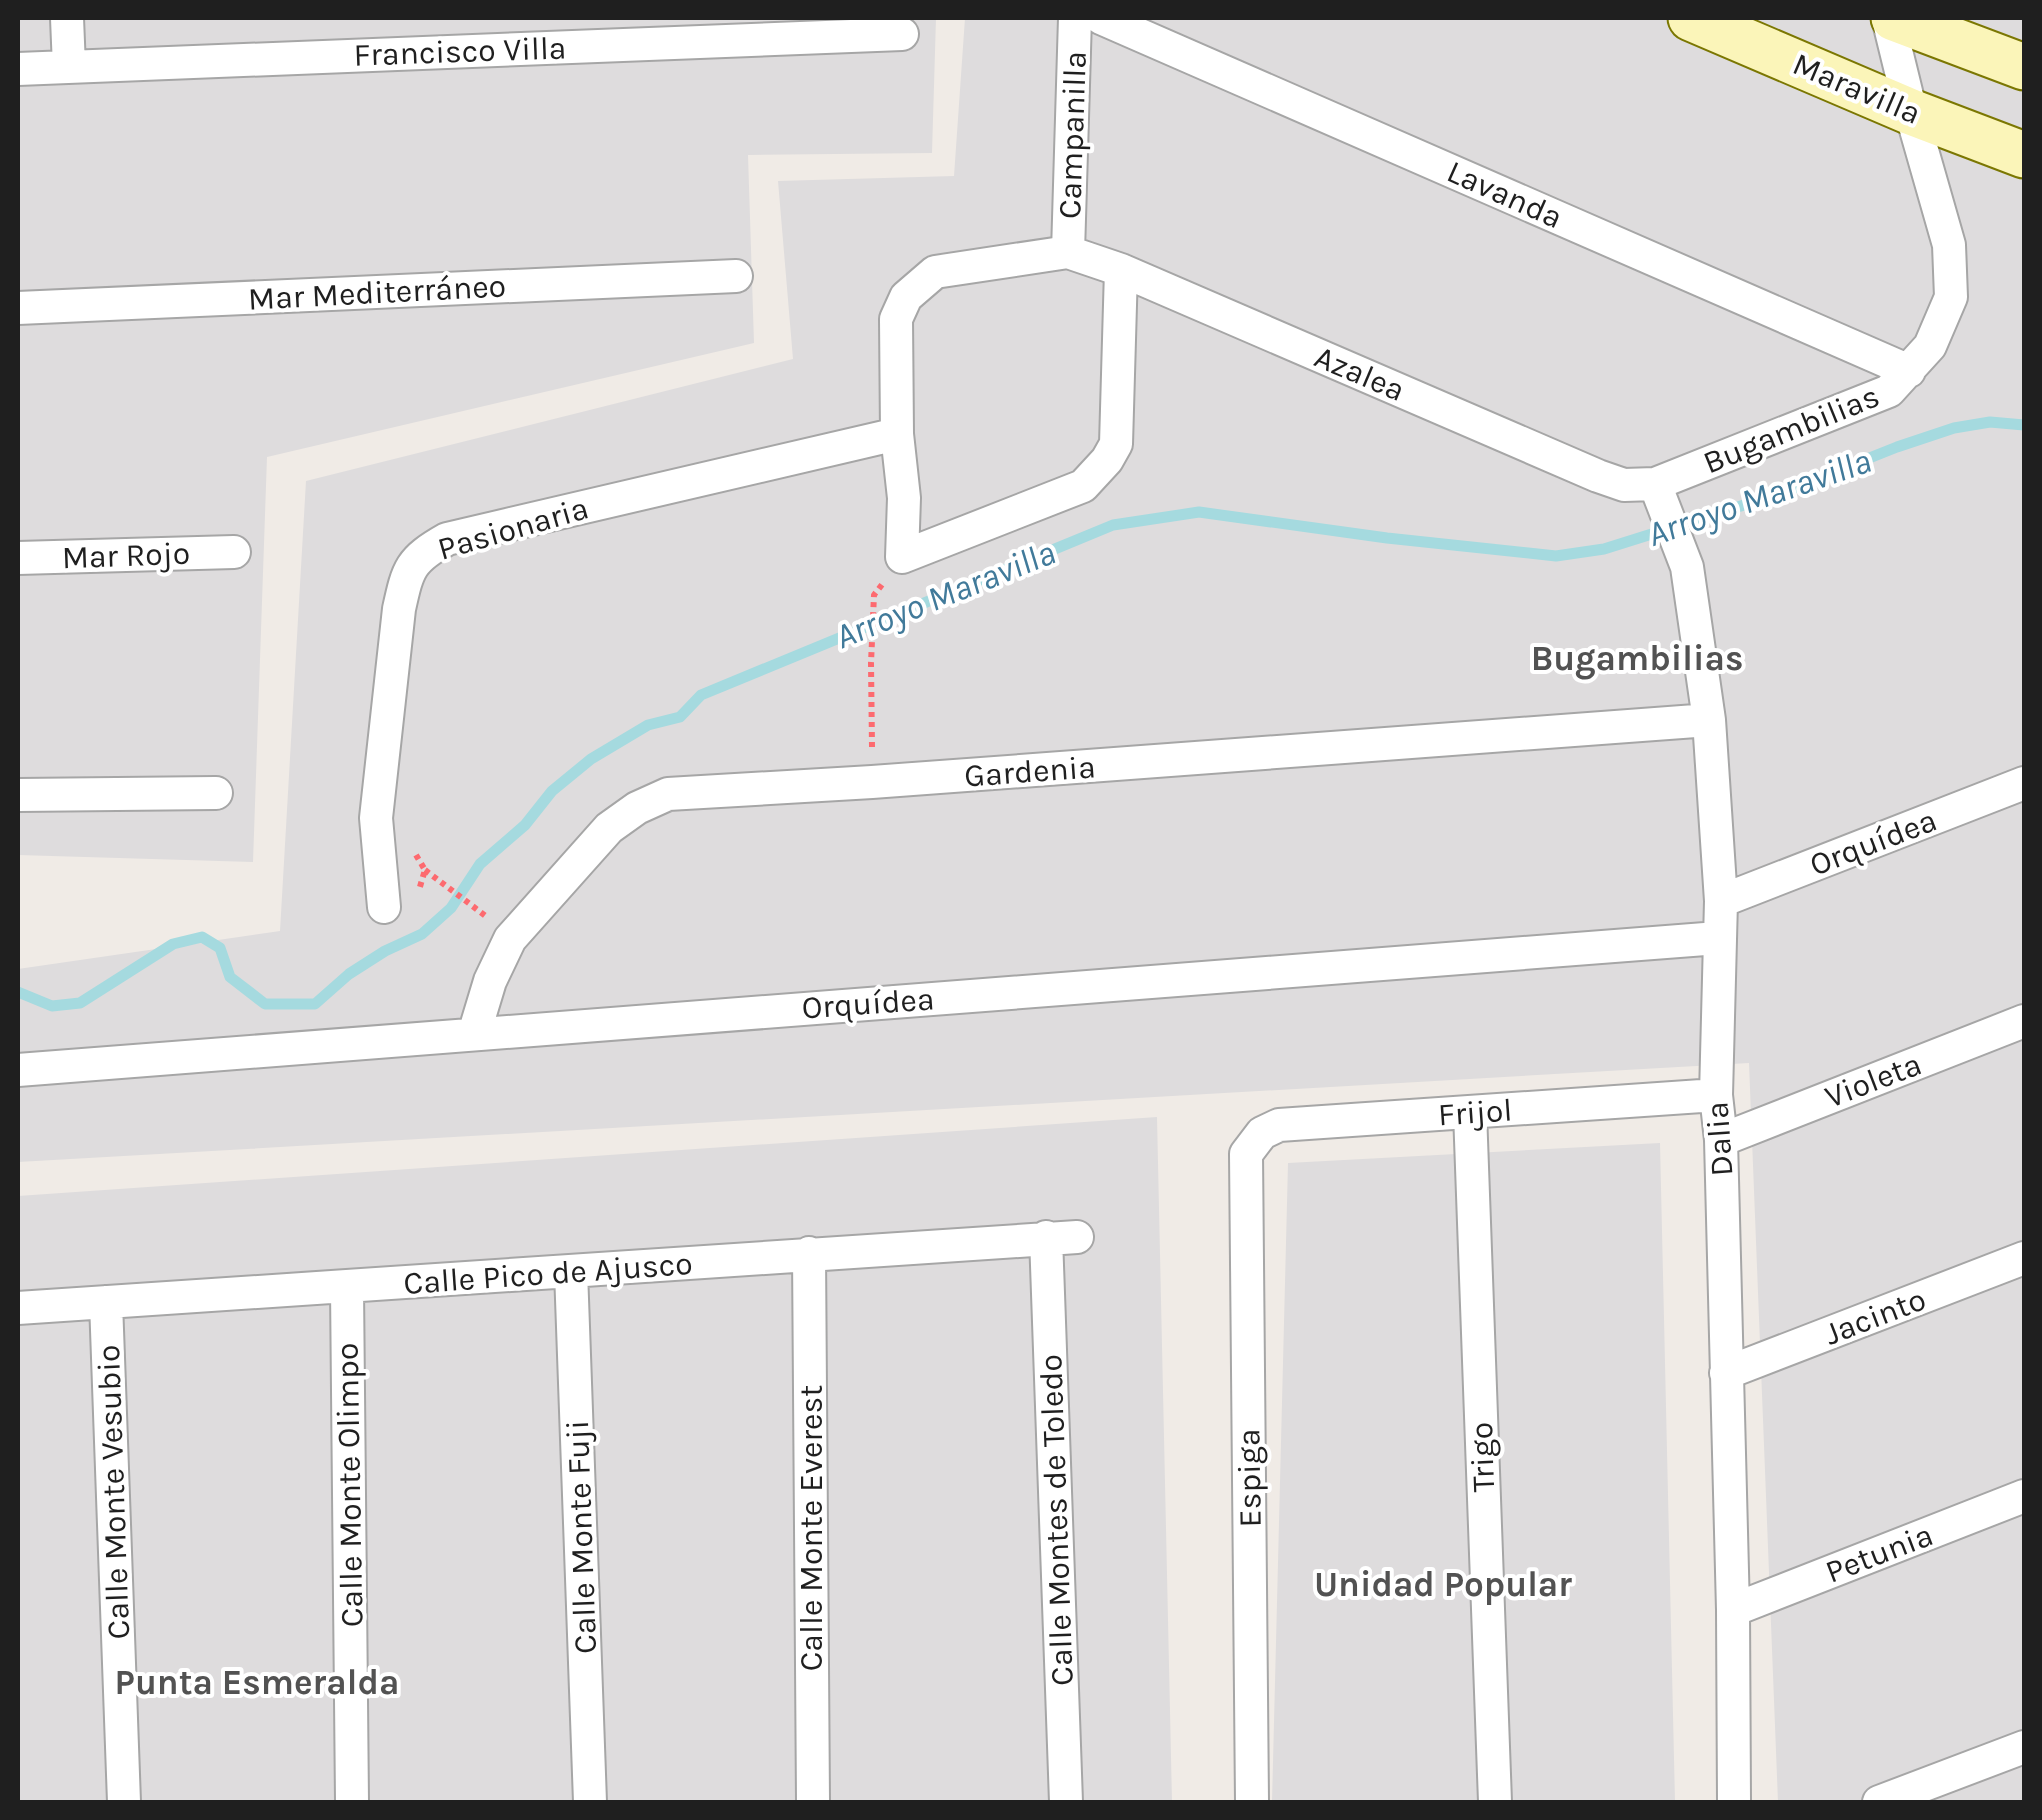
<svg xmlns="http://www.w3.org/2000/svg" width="2042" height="1820" viewBox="0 0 2042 1820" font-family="Karla,sans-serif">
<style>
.residential{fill:#dedcdd}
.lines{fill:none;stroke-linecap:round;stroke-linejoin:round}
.stream{stroke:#a5dadf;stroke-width:11}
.street-casing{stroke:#a6a6a6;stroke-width:36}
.secondary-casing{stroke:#7b7702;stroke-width:49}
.path{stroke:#fd6a6f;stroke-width:6;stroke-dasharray:5 5;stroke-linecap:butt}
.street{stroke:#fff;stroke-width:32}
.secondary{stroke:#fbf5b9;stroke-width:45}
.labels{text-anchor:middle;stroke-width:8;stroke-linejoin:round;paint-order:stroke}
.street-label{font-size:32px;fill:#1f1f1f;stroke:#fff}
.water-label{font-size:35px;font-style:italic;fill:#417a9a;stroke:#fff}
.neighbourhood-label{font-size:35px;font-weight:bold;fill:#525252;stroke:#fff}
</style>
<rect width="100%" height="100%" fill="#f0ebe6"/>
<path class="residential" d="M 18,18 L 936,18 L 932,153 L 748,155 L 754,343 L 267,457 L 253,862 L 18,855 Z
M 965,18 L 2024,18 L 2024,1802 L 1778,1802 L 1749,1063 L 18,1162 L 18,969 L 280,931 L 306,481 L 793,359 L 778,181 L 954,176 Z
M 1157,1117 L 1172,1802 L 18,1802 L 18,1196 Z
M 1660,1143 L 1675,1802 L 1272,1802 L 1288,1163 Z"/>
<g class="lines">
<path class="stream" d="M 18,992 L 52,1006 L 80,1003 L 173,944 L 202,937 L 220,948 L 230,977 L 265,1004 L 315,1004 L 349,974 L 385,951 L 422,934 L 451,908 L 480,864 L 525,825 L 552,791 L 591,759 L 648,725 L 680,717 L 701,695 L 1113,525 L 1199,512 L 1387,538 L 1556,556 L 1604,549 L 1779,494 L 1897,447 L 1954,428 L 1990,422 L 2024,425"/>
<g class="street-casing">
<path id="street" d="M 67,18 L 69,67
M 1101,18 L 1909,371
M 18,69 L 902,34
M 1068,252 L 1075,18
M 1121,270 L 1116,444 L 1107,460 L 1083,486 L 902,557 L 904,498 L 897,434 L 896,319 L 906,297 L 935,272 L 1068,252 L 1121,270 L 1598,476 L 1624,485 L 1655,484 L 1889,391 L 1930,346 L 1951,297 L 1949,245 L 1911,112 L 1888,18
M 18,308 L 736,276
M 1655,484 L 1687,567 L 1709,720 L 1721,901 L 1716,1095 L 1721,1140 L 1733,1610 L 1734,1802
M 18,558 L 234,552
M 18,795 L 216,793
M 1721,901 L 2024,783
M 384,907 L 376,818 L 399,609 C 408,568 410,560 447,539 L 897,434
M 474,1034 L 490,981 L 510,939 L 609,828 L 637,808 L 668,794 L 872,782 L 1709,720
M 18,1070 L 1718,938
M 1470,1112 L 1495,1802
M 1721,1140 L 2024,1021
M 1046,1237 L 1066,1802
M 809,1253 L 813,1802
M 571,1271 L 590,1802
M 347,1288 L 352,1802
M 106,1302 L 124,1802
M 18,1308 L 1077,1237
M 1726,1373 L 2024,1258
M 1733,1610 L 2024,1496
M 1252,1802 L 1246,1154 L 1262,1133 L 1279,1125 L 1716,1095
M 1879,1802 L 2024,1747"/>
</g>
<g class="secondary-casing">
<path id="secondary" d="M 1691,18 L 1911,112 L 2024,155
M 1894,18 L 2024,67"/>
</g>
<path class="path" d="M 872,747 L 871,663 L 874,595 L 884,582
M 416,855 L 425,870 L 419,890
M 425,870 L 487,917"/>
<use href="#street" class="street"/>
<use href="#secondary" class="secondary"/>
</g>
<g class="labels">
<g class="street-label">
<text transform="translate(460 51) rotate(-2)" y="11">Francisco Villa</text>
<text transform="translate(1857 88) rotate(23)" y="11">Maravilla</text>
<text transform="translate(1072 135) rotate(-88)" y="11">Campanilla</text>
<text transform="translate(1505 194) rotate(24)" y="11">Lavanda</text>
<text transform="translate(377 292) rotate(-3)" y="11">Mar Mediterráneo</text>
<text transform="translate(1360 373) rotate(23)" y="11">Azalea</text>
<text transform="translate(1791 429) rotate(-22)" y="11">Bugambilias</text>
<text transform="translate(513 528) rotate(-16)" y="11">Pasionaria</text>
<text transform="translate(126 555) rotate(-2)" y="11">Mar Rojo</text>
<text transform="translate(1030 771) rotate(-4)" y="11">Gardenia</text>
<text transform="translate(1873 842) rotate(-21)" y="11">Orquídea</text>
<text transform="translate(868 1003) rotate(-4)" y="11">Orquídea</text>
<text transform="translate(1873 1080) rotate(-21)" y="11">Violeta</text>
<text transform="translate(1475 1112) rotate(-4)" y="11">Frijol</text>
<text transform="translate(1719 1139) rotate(-94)" y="11">Dalia</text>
<text transform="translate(548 1273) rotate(-4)" y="11">Calle Pico de Ajusco</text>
<text transform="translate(1875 1316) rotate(-21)" y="11">Jacinto</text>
<text transform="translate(1482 1457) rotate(-92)" y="11">Trigo</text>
<text transform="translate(1249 1478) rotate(-91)" y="11">Espiga</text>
<text transform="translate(349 1485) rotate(-91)" y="11">Calle Monte Olimpo</text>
<text transform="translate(113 1492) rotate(-92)" y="11">Calle Monte Vesubio</text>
<text transform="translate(1056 1520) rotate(-92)" y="11">Calle Montes de Toledo</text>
<text transform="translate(811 1528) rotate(-90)" y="11">Calle Monte Everest</text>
<text transform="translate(581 1537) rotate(-92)" y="11">Calle Monte Fuji</text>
<text transform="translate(1879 1553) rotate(-21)" y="11">Petunia</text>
</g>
<g class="water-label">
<text transform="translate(1759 497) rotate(-19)" y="12">Arroyo Maravilla</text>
<text transform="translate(945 594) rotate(-22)" y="12">Arroyo Maravilla</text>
</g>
<g class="neighbourhood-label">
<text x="1637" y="670">Bugambilias</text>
<text x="1443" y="1596">Unidad Popular</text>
<text x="257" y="1694">Punta Esmeralda</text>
</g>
</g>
<rect width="2042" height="1820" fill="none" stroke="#1f1f1f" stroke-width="40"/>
</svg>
